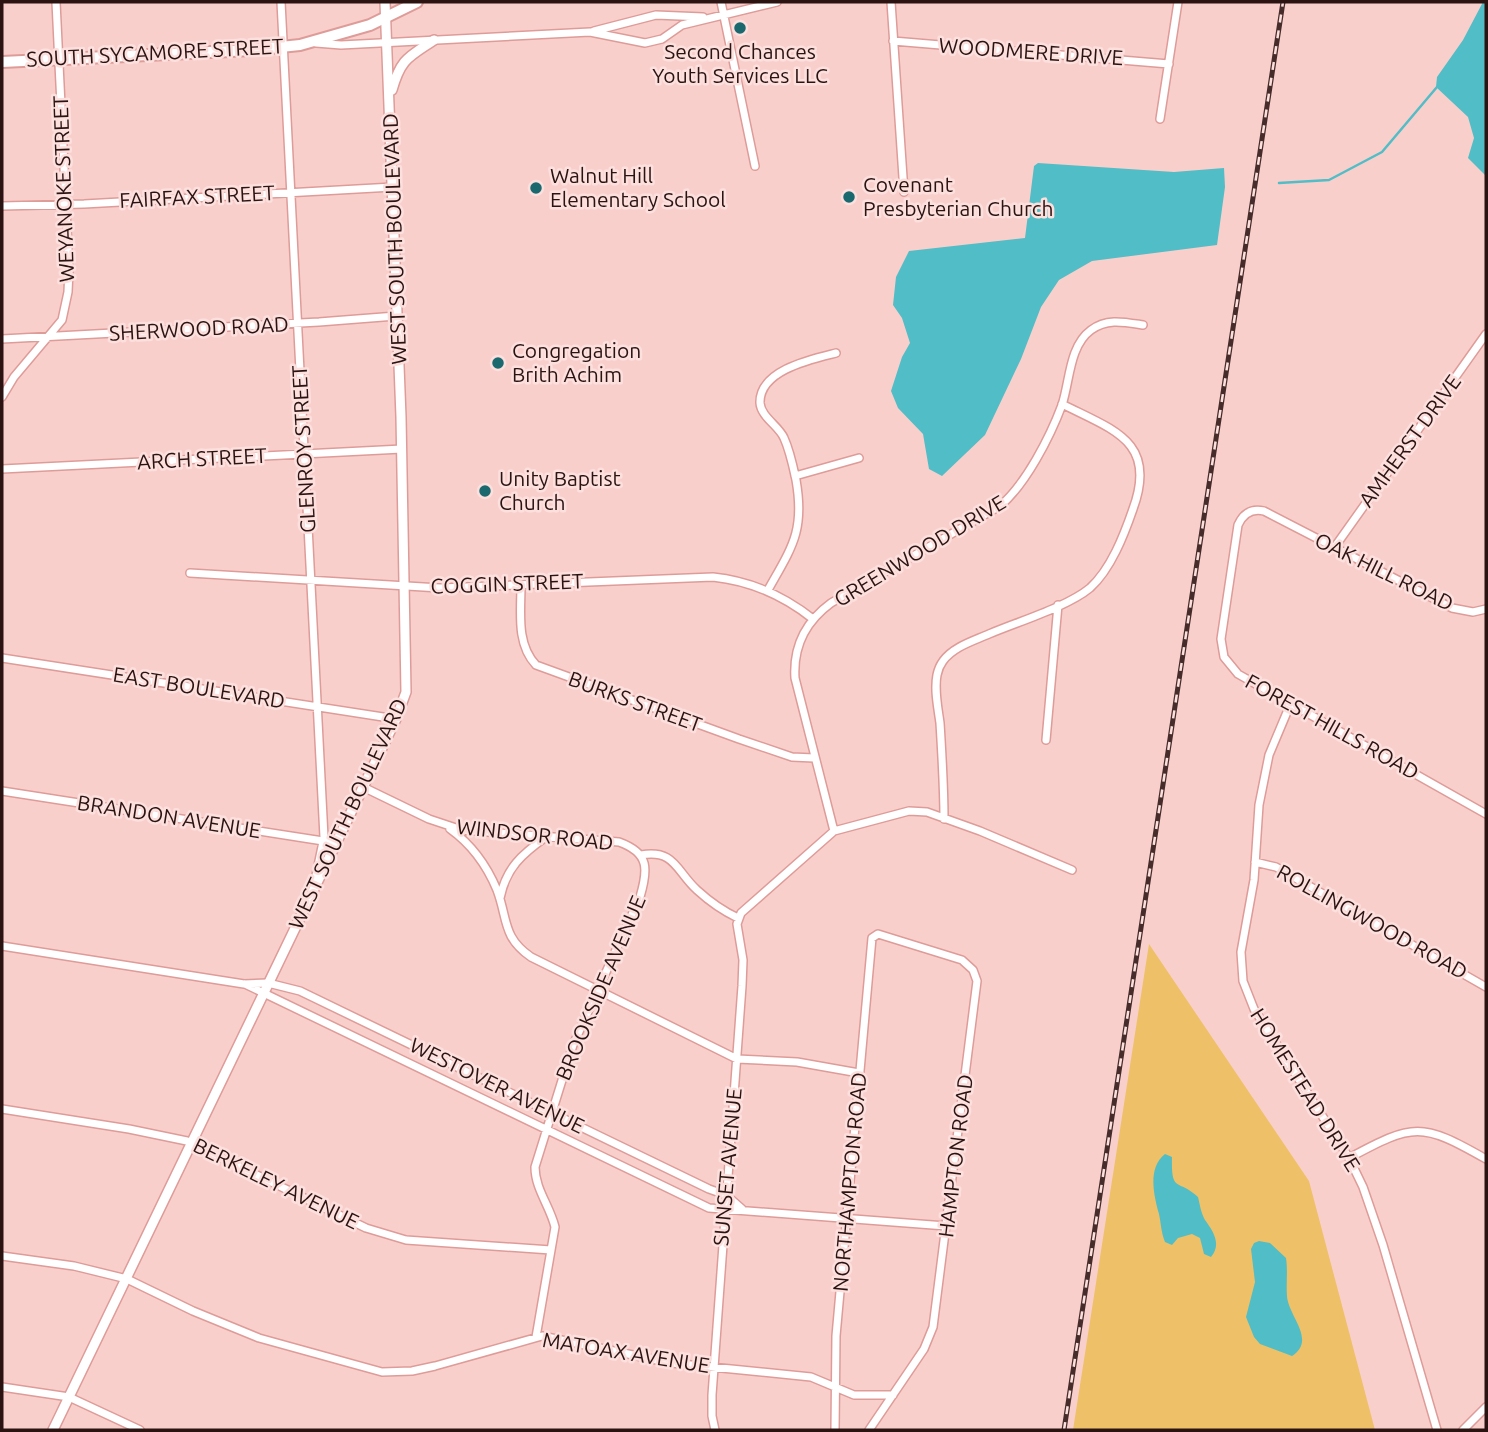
<svg xmlns="http://www.w3.org/2000/svg" width="1488" height="1432" viewBox="0 0 1488 1432" font-family="Ubuntu,sans-serif">
<style>
.green{fill:#eec168}
.water{fill:#51bdc6}
.lines{fill:none;stroke-linecap:round;stroke-linejoin:round}
.stream{stroke:#51bdc6;stroke-width:2.5}
.minor-casing{stroke:#de9c99;stroke-width:10}
.tertiary-casing{stroke:#de9c99;stroke-width:12}
.secondary-casing{stroke:#de9c99;stroke-width:14}
.minor{stroke:#fff;stroke-width:7}
.tertiary{stroke:#fff;stroke-width:9}
.secondary{stroke:#fff;stroke-width:10}
.rail-casing{stroke:#462c2a;stroke-width:5}
.rail{stroke:#fce0de;stroke-width:2.5;stroke-dasharray:8;stroke-linecap:butt}
.poi-dot{fill:#1b686e;stroke:#fce0de;stroke-width:2.5}
.labels{text-anchor:middle;stroke-width:5;stroke-linejoin:round;paint-order:stroke}
.poi-label{font-size:21px;fill:#2b1312;stroke:#fce0de;text-anchor:start}
.street-label{font-size:21px;fill:#2b1312;stroke:#fce0de}
</style>
<rect width="100%" height="100%" fill="#f9cfcc"/>
<path class="green" d="M 1149,944 L 1309,1181 L 1375,1430 L 1073,1430 Z"/>
<path class="water" d="M 1483,2 L 1486,2 L 1486,176 L 1468,158 L 1474,138 L 1468,117 L 1436,87 L 1437,77 L 1463,40 Z
M 1038,163 L 1174,172 L 1224,168 L 1225,187 L 1217,245 L 1092,261 L 1059,280 L 1041,307 L 1021,359 L 985,435 L 942,476 L 929,469 L 923,434 L 898,408 L 891,391 L 902,357 L 910,343 L 902,318 L 893,305 L 896,277 L 909,251 L 1025,238 L 1034,166 Z
M 1165,1154 L 1172,1157 C 1171,1194 1178,1178 1198,1197 C 1200,1205 1201,1213 1205,1220 C 1213,1231 1222,1244 1211,1257 L 1204,1254 L 1200,1238 L 1192,1234 L 1178,1238 L 1172,1245 L 1165,1242 C 1161,1232 1161,1223 1159,1214 C 1154,1196 1147,1168 1165,1154 Z
M 1259,1241 L 1270,1243 L 1286,1258 C 1288,1271 1286,1283 1287,1296 C 1288,1316 1317,1340 1292,1356 L 1260,1344 L 1254,1337 L 1246,1317 L 1255,1282 L 1251,1249 L 1254,1243 Z"/>
<g class="lines">
<path class="stream" d="M 1279,183 L 1329,180 L 1382,152 L 1437,87"/>
<g class="minor-casing">
<path id="minor" d="M 281,2 L 324,837 L 315,880
M 721,2 L 755,166
M 891,2 L 904,192
M 594,31 L 656,15 L 703,17
M 893,41 L 1169,64
M 316,43 L 341,45 L 590,32 L 645,43 L 662,39 L 682,25 L 777,2
M 1160,119 L 1178,2
M 2,206 L 84,204 L 393,187
M 2,339 L 319,322 L 396,316
M 2,397 L 14,377 L 62,320 L 68,292 L 69,270 L 56,2
M 2,469 L 402,449
M 795,476 L 859,458
M 1334,548 L 1486,334
M 190,573 L 440,588 L 713,577 C 751,581 784,596 813,619
M 521,585 C 521,612 516,644 536,665 L 739,739 L 792,757 L 814,758
M 768,590 C 792,547 805,531 796,480 C 793,466 790,451 784,438 C 779,426 761,417 760,403 C 759,370 812,359 836,353
M 1486,609 L 1473,612 L 1452,608 L 1264,511 C 1251,508 1243,514 1238,525 L 1221,639 L 1224,657 L 1238,674 L 1486,814
M 2,658 L 396,719
M 1290,705 L 1269,755 L 1259,805 L 1254,880 L 1241,952 L 1243,981 L 1254,1009 L 1349,1158 L 1363,1187 L 1383,1245 L 1437,1430
M 1046,740 L 1058,605
M 363,787 L 429,819 L 462,830 L 619,842 C 650,853 648,870 640,897 L 573,1045 L 535,1167 C 535,1189 550,1206 555,1227 L 536,1337
M 2,791 L 336,843
M 944,819 C 944,787 942,755 940,723 C 938,708 934,690 937,675 C 938,670 940,665 943,661 C 953,647 973,641 989,634 C 1017,622 1067,607 1090,588 C 1111,569 1124,535 1133,509 C 1158,441 1113,430 1062,404
M 450,829 C 471,844 487,866 497,890 C 508,919 502,937 531,957 L 737,1059 L 797,1062 L 859,1073
M 834,831 L 795,678 C 793,646 805,622 831,603 L 1000,506 C 1026,484 1050,437 1062,405 C 1070,381 1069,346 1091,330 C 1107,318 1124,322 1143,325
M 641,855 C 675,849 676,871 697,890 C 709,901 723,911 738,918
M 1255,862 L 1276,867 L 1486,987
M 500,898 C 506,868 522,854 546,837
M 2,946 L 244,984 L 268,983 L 300,991 L 709,1189 L 726,1195 L 742,1209
M 245,984 L 709,1208 L 946,1226
M 2,1109 L 129,1129 L 187,1141 L 366,1228 L 406,1240 L 551,1250
M 1349,1158 C 1414,1123 1421,1122 1486,1159
M 2,1256 L 74,1266 L 127,1279 L 193,1311 L 259,1338 L 382,1372 L 412,1371 L 435,1366 L 542,1336 L 671,1363 L 811,1377 L 854,1395 L 893,1395
M 2,1387 L 69,1397 L 140,1430
M 715,1430 L 712,1416 L 712,1395 L 742,986 L 743,960 L 737,924 L 741,913 L 834,831 L 909,811 L 927,812 L 980,831 L 1072,870
M 835,1430 L 836,1336 L 872,938 L 878,934 L 962,960 L 973,970 L 977,981 L 933,1327 L 924,1349 L 869,1430
M 1463,1430 L 1486,1407"/>
</g>
<g class="tertiary-casing">
<path id="tertiary" d="M 392,90 C 401,58 409,57 434,40
M 53,1430 L 396,719 L 406,692 L 401,417 L 385,2"/>
</g>
<g class="secondary-casing">
<path id="secondary" d="M 2,62 L 252,50 L 300,45 L 370,25 L 417,2"/>
</g>
<use href="#minor" class="minor"/>
<use href="#tertiary" class="tertiary"/>
<use href="#secondary" class="secondary"/>
<g class="rail-casing">
<path id="rail" d="M 1064,1430 L 1283,2"/>
</g>
<use href="#rail" class="rail"/>
</g>
<g class="poi-dot">
<circle cx="740" cy="28" r="7"/>
<circle cx="536" cy="188" r="7"/>
<circle cx="849" cy="197" r="7"/>
<circle cx="498" cy="363" r="7"/>
<circle cx="485" cy="491" r="7"/>
</g>
<g class="labels">
<g class="poi-label">
<text x="740" y="59" text-anchor="middle">Second Chances<tspan x="740" dy="24">Youth Services LLC</tspan></text>
<text x="550" y="183">Walnut Hill<tspan x="550" dy="24">Elementary School</tspan></text>
<text x="863" y="192">Covenant<tspan x="863" dy="24">Presbyterian Church</tspan></text>
<text x="512" y="358">Congregation<tspan x="512" dy="24">Brith Achim</tspan></text>
<text x="499" y="486">Unity Baptist<tspan x="499" dy="24">Church</tspan></text>
</g>
<g class="street-label">
<text transform="translate(1031 52) rotate(4)" y="7">WOODMERE DRIVE</text>
<text transform="translate(155 53) rotate(-3)" y="7">SOUTH SYCAMORE STREET</text>
<text transform="translate(64 189) rotate(-92)" y="7">WEYANOKE STREET</text>
<text transform="translate(197 197) rotate(-3)" y="7">FAIRFAX STREET</text>
<text transform="translate(395 239) rotate(-92)" y="7">WEST SOUTH BOULEVARD</text>
<text transform="translate(199 329) rotate(-3)" y="7">SHERWOOD ROAD</text>
<text transform="translate(1410 441) rotate(-54)" y="7">AMHERST DRIVE</text>
<text transform="translate(304 449) rotate(-93)" y="7">GLENROY STREET</text>
<text transform="translate(202 459) rotate(-3)" y="7">ARCH STREET</text>
<text transform="translate(920 551) rotate(-31)" y="7">GREENWOOD DRIVE</text>
<text transform="translate(1384 572) rotate(26)" y="7">OAK HILL ROAD</text>
<text transform="translate(507 584) rotate(-2)" y="7">COGGIN STREET</text>
<text transform="translate(199 688) rotate(9)" y="7">EAST BOULEVARD</text>
<text transform="translate(635 702) rotate(20)" y="7">BURKS STREET</text>
<text transform="translate(1332 727) rotate(29)" y="7">FOREST HILLS ROAD</text>
<text transform="translate(348 814) rotate(-65)" y="7">WEST SOUTH BOULEVARD</text>
<text transform="translate(169 817) rotate(9)" y="7">BRANDON AVENUE</text>
<text transform="translate(535 835) rotate(6)" y="7">WINDSOR ROAD</text>
<text transform="translate(1372 922) rotate(29)" y="7">ROLLINGWOOD ROAD</text>
<text transform="translate(601 988) rotate(-67)" y="7">BROOKSIDE AVENUE</text>
<text transform="translate(497 1086) rotate(26)" y="7">WESTOVER AVENUE</text>
<text transform="translate(1305 1090) rotate(58)" y="7">HOMESTEAD DRIVE</text>
<text transform="translate(956 1156) rotate(-83)" y="7">HAMPTON ROAD</text>
<text transform="translate(728 1167) rotate(-85)" y="7">SUNSET AVENUE</text>
<text transform="translate(850 1182) rotate(-85)" y="7">NORTHAMPTON ROAD</text>
<text transform="translate(276 1184) rotate(26)" y="7">BERKELEY AVENUE</text>
<text transform="translate(626 1353) rotate(9)" y="7">MATOAX AVENUE</text>
</g>
</g>
<rect width="1488" height="1432" fill="none" stroke="#2b1312" stroke-width="7"/>
</svg>
